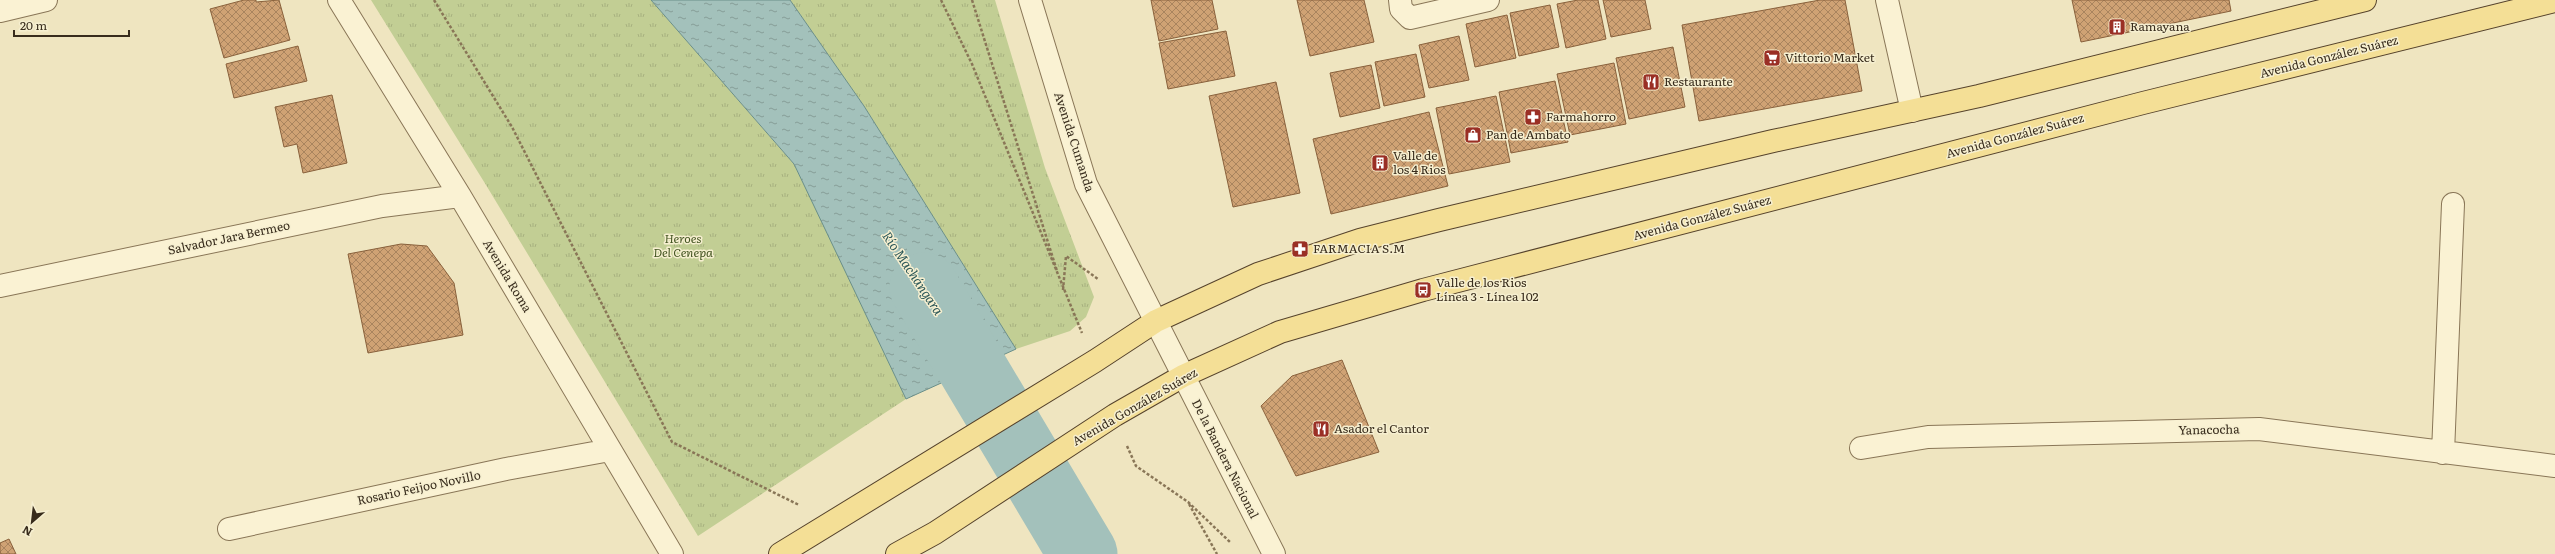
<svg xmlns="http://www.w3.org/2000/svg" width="2555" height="554" viewBox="0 0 2555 554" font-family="Literata,serif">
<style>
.park{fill:url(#park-tufts)}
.water{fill:url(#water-ripples);stroke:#6a8f89}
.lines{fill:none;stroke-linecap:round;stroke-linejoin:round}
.river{stroke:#a3c1bb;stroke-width:69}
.building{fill:url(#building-cross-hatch);stroke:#89613c}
.minor-casing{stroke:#897657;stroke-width:24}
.major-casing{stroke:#56432c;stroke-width:24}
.path{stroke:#897657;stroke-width:2.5;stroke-dasharray:3 2;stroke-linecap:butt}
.minor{stroke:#faf2d3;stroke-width:22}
.major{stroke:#f4df96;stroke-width:22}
.labels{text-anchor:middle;stroke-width:3;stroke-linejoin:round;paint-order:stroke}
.poi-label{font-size:12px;fill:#382c1c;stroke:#f6efd0;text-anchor:start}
.street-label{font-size:12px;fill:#382c1c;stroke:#f6efd0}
.park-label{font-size:12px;font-style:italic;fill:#452;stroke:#f6efd0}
.water-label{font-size:13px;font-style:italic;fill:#2b5758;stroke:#f6efd0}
</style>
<defs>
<pattern id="park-tufts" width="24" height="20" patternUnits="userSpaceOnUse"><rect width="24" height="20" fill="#c2ce94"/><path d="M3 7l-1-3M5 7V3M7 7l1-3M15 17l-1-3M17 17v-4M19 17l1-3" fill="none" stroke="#a7b17f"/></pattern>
<pattern id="water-ripples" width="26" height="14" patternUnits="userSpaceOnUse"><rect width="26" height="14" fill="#a3c1bb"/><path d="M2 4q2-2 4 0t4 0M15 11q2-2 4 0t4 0" fill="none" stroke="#869d97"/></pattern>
<pattern id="building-cross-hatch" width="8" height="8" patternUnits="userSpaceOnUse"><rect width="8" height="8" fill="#cfa274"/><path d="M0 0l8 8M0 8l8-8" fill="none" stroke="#a9845e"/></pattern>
</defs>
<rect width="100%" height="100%" fill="#efe5c0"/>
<path class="park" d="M 371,0 L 651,0 L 799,170 L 906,399 L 698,536 L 486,185 Z
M 790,0 L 995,0 L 1045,168 L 1094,297 L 1086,317 L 1070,331 L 1016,349 L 864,106 Z"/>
<path class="water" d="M 651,0 L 790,0 L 864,106 L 1016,349 L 906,399 L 794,164 Z"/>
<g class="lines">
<path class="river" d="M 924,287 L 1083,554"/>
</g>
<path class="building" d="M 244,0 L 256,0 L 256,2 L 279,0 L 290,40 L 224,58 L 210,9 Z
M 1151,0 L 1212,0 L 1218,29 L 1159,41 Z
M 1297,0 L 1364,0 L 1374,42 L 1310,56 Z
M 1578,0 L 1598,0 L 1606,39 L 1566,48 L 1557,4 Z
M 1603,0 L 1645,0 L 1651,29 L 1611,37 Z
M 1820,0 L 1845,0 L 1862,91 L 1699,121 L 1682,25 Z
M 2072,0 L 2229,0 L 2231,11 L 2081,42 Z
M 1550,5 L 1559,47 L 1519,56 L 1510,13 Z
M 1507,15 L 1516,58 L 1475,67 L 1466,24 Z
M 1226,31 L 1235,76 L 1168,89 L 1159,43 Z
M 1459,36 L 1469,80 L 1429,88 L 1419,45 Z
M 298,46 L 307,81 L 234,98 L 226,64 Z
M 1673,47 L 1685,107 L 1629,119 L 1616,58 Z
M 1416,54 L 1425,97 L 1384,106 L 1375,62 Z
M 1614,63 L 1626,124 L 1570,135 L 1557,74 Z
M 1371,65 L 1380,108 L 1340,117 L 1330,73 Z
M 1555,81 L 1568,142 L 1511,153 L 1499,92 Z
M 1276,82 L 1300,193 L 1233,207 L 1209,96 Z
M 332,95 L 347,163 L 303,173 L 297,144 L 284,147 L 275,107 Z
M 1496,96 L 1510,162 L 1449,174 L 1436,108 Z
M 1429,112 L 1448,186 L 1331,214 L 1313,139 Z
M 401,244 L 427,246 L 454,283 L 463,335 L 368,353 L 348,254 Z
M 1342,360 L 1379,452 L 1296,476 L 1261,406 L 1292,376 Z
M 9,539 L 16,554 L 0,554 L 0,543 Z"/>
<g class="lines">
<g class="minor-casing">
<path id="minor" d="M 339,0 L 460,196 L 672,554
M 1030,0 L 1086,184 L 1274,554
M 1400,0 L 1401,9 L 1410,18 L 1488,0
M 1887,0 L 1912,111
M 0,11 L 46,0
M 0,286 L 382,206 L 460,196
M 1861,448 L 1928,437 L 2259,429 L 2555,466
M 2443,453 L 2453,204
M 229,529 L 506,469 L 610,450"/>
</g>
<g class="major-casing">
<path id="major" d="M 780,554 L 1095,361 L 1156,321 L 1258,274 L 1360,240 L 1439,220 L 1773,141 L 1979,96 L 2365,0
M 897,554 L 935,533 L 1115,415 L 1183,376 L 1280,332 L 1423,290 L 2143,103 L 2555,1"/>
</g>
<path class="path" d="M 434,0 L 512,127 L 672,442 L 799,505
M 941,0 L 972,64 L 1082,333
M 972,0 L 1057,271
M 1063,290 L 1066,256 L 1098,279
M 1127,446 L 1136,466 L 1188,502 L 1231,543
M 1189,504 L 1217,554"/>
<use href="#minor" class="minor"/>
<use href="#major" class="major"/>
</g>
<defs>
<g id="building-square" transform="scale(0.9)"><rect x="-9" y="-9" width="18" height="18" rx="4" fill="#9a2f25" stroke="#f6efd0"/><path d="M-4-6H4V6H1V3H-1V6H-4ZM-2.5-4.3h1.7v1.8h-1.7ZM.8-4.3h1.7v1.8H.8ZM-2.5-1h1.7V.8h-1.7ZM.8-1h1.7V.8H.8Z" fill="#fff"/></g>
<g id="supermarket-square" transform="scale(0.9)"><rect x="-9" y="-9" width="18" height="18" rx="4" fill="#9a2f25" stroke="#f6efd0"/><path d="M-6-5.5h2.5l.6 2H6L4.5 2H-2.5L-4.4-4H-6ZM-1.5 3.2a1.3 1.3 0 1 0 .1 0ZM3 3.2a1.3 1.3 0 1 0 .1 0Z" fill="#fff"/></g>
<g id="restaurant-square" transform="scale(0.9)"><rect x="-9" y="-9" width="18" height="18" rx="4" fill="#9a2f25" stroke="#f6efd0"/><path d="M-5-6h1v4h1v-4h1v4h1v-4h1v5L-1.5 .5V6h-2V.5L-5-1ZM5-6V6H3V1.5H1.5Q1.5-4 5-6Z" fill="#fff"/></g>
<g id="pharmacy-square" transform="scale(0.9)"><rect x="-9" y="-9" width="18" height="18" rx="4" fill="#9a2f25" stroke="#f6efd0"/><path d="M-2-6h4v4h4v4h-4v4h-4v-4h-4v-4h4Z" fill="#fff"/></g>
<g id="shop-square" transform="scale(0.9)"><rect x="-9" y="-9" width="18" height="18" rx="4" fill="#9a2f25" stroke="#f6efd0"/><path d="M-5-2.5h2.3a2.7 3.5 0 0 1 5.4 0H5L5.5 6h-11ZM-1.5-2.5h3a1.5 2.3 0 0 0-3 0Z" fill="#fff"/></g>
<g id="bus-square" transform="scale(0.9)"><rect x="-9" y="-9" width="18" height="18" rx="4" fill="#9a2f25" stroke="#f6efd0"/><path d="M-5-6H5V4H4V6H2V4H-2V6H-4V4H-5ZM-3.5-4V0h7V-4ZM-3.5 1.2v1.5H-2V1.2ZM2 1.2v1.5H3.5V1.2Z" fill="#fff"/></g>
</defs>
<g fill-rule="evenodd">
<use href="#building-square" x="2117" y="27"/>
<use href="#supermarket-square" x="1772" y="58"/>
<use href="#restaurant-square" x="1651" y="82"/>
<use href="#pharmacy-square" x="1533" y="117"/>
<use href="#shop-square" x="1473" y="135"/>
<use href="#building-square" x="1380" y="163"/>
<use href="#pharmacy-square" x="1300" y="249"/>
<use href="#bus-square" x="1423" y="290"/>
<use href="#restaurant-square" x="1321" y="429"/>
</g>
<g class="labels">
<g class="poi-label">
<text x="2130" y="31">Ramayana</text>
<text x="1785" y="62">Vittorio Market</text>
<text x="1664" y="86">Restaurante</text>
<text x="1546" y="121">Farmahorro</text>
<text x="1486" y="139">Pan de Ambato</text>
<text x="1393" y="160">Valle de<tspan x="1393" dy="14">los 4 Rios</tspan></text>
<text x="1313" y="253">FARMACIA S.M</text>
<text x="1436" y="287">Valle de los Rios<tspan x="1436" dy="14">Línea 3 - Línea 102</tspan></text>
<text x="1334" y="433">Asador el Cantor</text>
</g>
<g class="street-label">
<text transform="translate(2329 57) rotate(-14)" y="4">Avenida González Suárez</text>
<text transform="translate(2015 136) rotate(-15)" y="4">Avenida González Suárez</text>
<text transform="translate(1074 142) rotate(72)" y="4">Avenida Cumanda</text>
<text transform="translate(1702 218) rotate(-15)" y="4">Avenida González Suárez</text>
<text transform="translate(229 238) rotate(-12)" y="4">Salvador Jara Bermeo</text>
<text transform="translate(507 276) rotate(59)" y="4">Avenida Roma</text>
<text transform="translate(1135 407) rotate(-30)" y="4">Avenida González Suárez</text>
<text transform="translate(2209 430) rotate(-1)" y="4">Yanacocha</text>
<text transform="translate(1225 459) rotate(63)" y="4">De la Bandera Nacional</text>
<text transform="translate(419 488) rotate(-12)" y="4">Rosario Feijoo Novillo</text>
</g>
<g class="park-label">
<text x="683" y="243">Heroes<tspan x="683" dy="14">Del Cenepa</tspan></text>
</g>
<g class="water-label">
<text transform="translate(913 273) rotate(56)" y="5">Río Machángara</text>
</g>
</g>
<g transform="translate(32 522) rotate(208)" stroke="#f6efd0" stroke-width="3" paint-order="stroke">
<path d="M0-3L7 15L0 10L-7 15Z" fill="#382c1c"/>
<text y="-6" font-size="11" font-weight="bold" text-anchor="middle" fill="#382c1c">N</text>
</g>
<path d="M14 30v6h115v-6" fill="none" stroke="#382c1c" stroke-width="2"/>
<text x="20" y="30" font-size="12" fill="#382c1c" stroke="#f6efd0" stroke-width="3" paint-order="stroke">20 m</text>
</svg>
